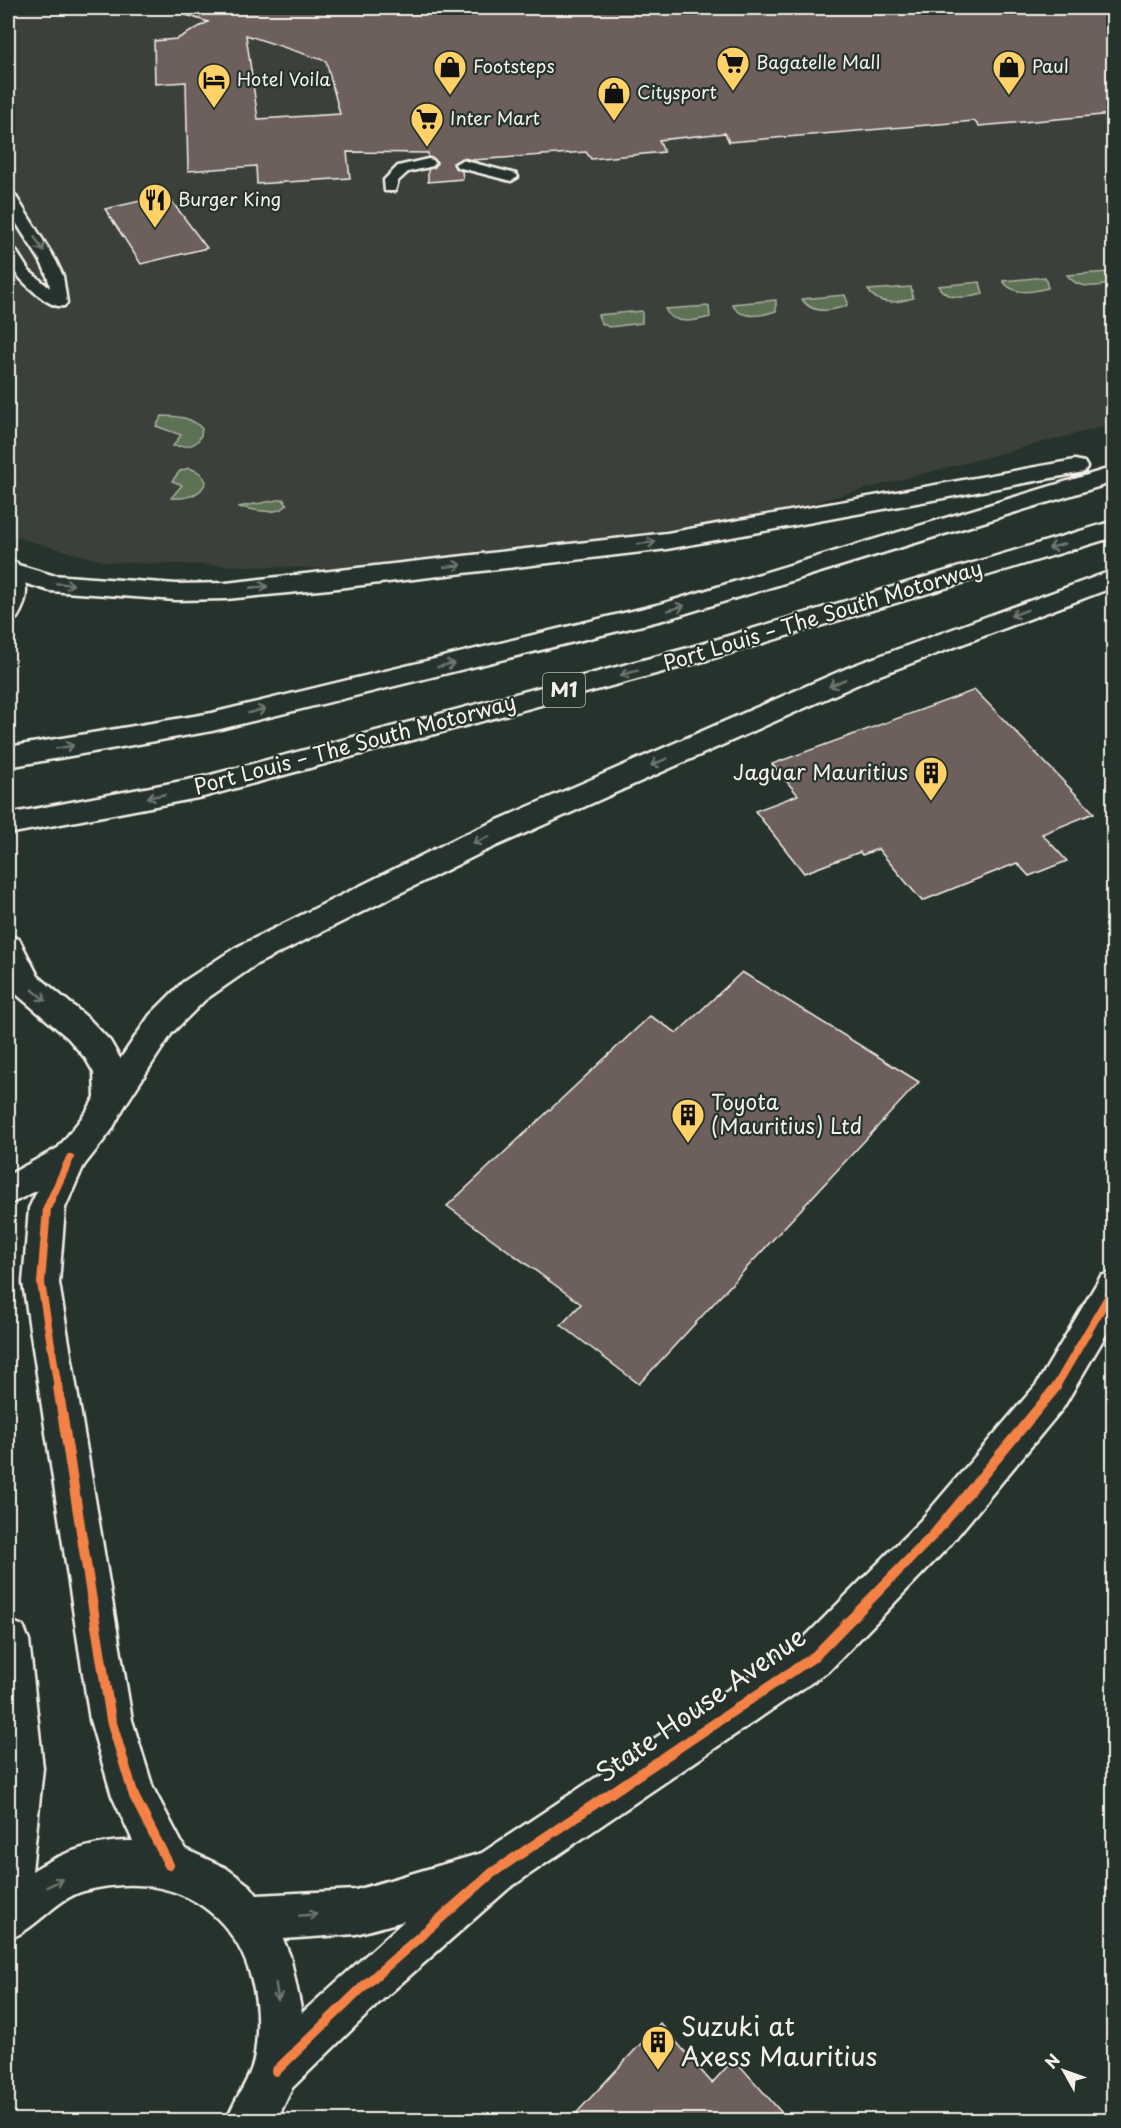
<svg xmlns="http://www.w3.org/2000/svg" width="1121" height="2128" viewBox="0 0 1121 2128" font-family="'Playpen Sans',sans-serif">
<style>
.built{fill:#3b403b}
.green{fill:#5d7154;stroke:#a8b19e;stroke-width:1.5}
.building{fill:#6d605b;stroke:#f4f1e8;stroke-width:1.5;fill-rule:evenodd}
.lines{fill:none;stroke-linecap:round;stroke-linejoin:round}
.service-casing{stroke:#f4f1e8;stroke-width:5}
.tertiary-casing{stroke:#f4f1e8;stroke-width:5}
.secondary-casing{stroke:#f4f1e8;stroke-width:5}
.trunk-casing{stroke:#f4f1e8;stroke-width:5}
.service{fill:#26332d;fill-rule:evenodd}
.tertiary{fill:#26332d;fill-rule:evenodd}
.secondary{fill:#26332d;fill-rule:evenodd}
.trunk{fill:#26332d;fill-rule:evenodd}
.cycleway-far1-casing{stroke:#26332d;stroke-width:11}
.cycleway-casing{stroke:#26332d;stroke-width:14}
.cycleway-far1{stroke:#f48246;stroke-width:8}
.cycleway{stroke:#f48246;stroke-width:10}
.oneway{stroke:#6e766e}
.labels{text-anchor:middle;stroke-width:4.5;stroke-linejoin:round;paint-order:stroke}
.far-poi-label{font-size:18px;fill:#f4f1e8;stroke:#26332d;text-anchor:start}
.shield{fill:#26332d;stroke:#b6b8b0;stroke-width:1.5}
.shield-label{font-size:20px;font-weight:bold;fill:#f4f1e8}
.street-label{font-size:21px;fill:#f4f1e8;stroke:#26332d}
.poi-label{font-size:21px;fill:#f4f1e8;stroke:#26332d;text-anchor:end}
.near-street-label{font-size:26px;fill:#f4f1e8;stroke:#26332d}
.near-poi-label{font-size:26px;fill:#f4f1e8;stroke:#26332d;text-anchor:start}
</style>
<rect width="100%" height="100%" fill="#26332d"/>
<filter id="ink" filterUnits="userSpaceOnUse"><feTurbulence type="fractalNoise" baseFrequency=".0167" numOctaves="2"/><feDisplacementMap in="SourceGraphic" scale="12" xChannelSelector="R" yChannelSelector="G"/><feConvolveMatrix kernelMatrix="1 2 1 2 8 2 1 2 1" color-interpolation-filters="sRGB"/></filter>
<g filter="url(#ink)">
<path class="built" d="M 8,8 L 1113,8 L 1113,424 L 751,519 L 348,569 L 106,562 L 8,535 Z"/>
<path class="green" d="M 1109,272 L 1113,283 C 1096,287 1078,290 1067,275 Z
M 1045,277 L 1048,288 C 1032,292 1013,296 1003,281 Z
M 980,282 L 983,294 C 967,298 947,301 938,286 Z
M 911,287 L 913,298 C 897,303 878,306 868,290 Z
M 845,295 L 848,303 L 846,306 C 831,311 811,314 802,299 Z
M 776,300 L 776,311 C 761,316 740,320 732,304 Z
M 709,306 L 710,317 C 694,321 673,326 665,309 Z
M 642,311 L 642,323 L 609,327 L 601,323 L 598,315 Z
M 162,416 C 177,416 192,417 202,429 C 201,447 187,447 173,446 L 181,435 L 156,426 Z
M 189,468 C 198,471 202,473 206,482 C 200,496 185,499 171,498 L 182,485 L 172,481 L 180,471 Z
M 283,499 L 287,505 C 276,517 253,509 238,507 Z"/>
<path class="building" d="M 184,8 L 1113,8 L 1113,114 L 979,126 L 974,121 L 729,142 L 725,133 L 659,140 L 664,152 L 591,159 L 586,152 L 473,160 L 463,158 L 453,163 L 455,168 L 462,171 L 463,179 L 428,182 L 428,169 L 435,167 L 437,162 L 428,157 L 428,153 L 347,152 L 350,178 L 257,184 L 256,166 L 188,171 L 186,82 L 155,84 L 154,41 L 177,39 L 208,22 L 183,14 ZM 246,35 L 326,61 L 340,114 L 258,119 Z
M 167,195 L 207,248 L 141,264 L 105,209 Z
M 975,690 L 1094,813 L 1042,834 L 1067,861 L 1029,876 L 1017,863 L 922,901 L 878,849 L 862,855 L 860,852 L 804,873 L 755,811 L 798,795 L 772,764 Z
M 742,972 L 919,1082 L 639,1384 L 561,1325 L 581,1304 L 447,1206 L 650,1016 L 677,1033 Z
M 660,2023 L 712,2083 L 734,2059 L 789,2121 L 569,2121 Z"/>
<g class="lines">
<g class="service-casing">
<path id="service" d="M 428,159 L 433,160 L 435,163 L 433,166 L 408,172 L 398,181 L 395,191 L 385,191 L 384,180 L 398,166 Z
M 462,160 L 516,174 L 518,177 L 511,181 L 457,167 L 455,164 Z
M 8,191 L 15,195 L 56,261 L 63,276 L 67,303 L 64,306 C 49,310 16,277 9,263 C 6,258 7,250 8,245 L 13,246 L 29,271 L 50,288 C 46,253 4,223 8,191 Z"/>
</g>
<g class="tertiary-casing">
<path id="tertiary" d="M 70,1144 L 82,1148 L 87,1158 L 65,1208 L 59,1283 L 132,1720 L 153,1788 L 185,1849 L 226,1868 L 250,1886 L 257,1895 L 356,1890 L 482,1853 L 800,1642 L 921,1520 L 1037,1384 L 1101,1276 L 1114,1272 L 1114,1321 L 1063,1408 L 949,1546 L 830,1670 L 508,1889 L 381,2001 L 292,2088 L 277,2120 L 227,2120 C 235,2097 252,2078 255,2054 C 271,1942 198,1861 84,1891 C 55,1899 36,1930 8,1939 L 8,1620 L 23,1626 L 29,1640 L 43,1768 L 32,1871 C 62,1852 98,1840 133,1841 L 112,1796 L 90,1720 L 23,1283 L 29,1208 L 58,1148 ZM 404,1921 L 302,2013 L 290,1956 L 283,1939 L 356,1934 Z"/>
</g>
<g class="secondary-casing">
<path id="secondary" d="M 8,561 L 17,563 C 29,582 29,599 17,618 L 8,620 Z
M 8,935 L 19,939 L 38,976 L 90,1020 L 110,1041 L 128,1072 L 129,1098 L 111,1131 L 82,1168 L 8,1205 L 8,1175 L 58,1148 L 87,1111 L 95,1097 L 94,1073 L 86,1059 L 68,1038 L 15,993 L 8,979 Z"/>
</g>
<g class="trunk-casing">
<path id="trunk" d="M 1075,460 L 1084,462 L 1087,467 L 1084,472 L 667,549 L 329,589 L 226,599 L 176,600 L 50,591 L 8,578 L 8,562 L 52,575 L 176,584 L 226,583 L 667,533 Z
M 1114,467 L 1114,482 L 667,619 L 212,731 L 8,767 L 8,747 L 212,713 L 661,604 Z
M 1114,521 L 1114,537 L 707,660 L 203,797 L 8,834 L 8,814 L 203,777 L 688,648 Z
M 1114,570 L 1114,587 L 872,678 L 483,852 L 257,964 L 205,1000 L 172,1033 L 124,1107 L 112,1111 L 100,1107 L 95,1098 L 100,1089 L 150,1015 L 183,982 L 235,948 L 461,836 L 852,666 Z"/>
</g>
<use href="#service" class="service"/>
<use href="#tertiary" class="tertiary"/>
<use href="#secondary" class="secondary"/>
<use href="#trunk" class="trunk"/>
<g class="cycleway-far1-casing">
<path id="cycleway-far1" d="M 58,1388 L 41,1283 L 47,1208 L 70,1158
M 1055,1388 L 1114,1287"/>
</g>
<g class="cycleway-casing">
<path id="cycleway" d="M 58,1387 L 111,1720 L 134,1796 L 169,1865
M 276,2071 L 365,1985 L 492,1873 L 815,1656 L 935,1533 L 1056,1387"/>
</g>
<use href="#cycleway-far1" class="cycleway-far1"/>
<use href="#cycleway" class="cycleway"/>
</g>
<defs><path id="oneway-shaft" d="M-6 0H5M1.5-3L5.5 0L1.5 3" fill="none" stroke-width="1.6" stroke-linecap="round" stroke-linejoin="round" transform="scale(1.5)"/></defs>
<g class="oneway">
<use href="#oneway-shaft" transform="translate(39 244) rotate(58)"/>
<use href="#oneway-shaft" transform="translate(647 543) rotate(-7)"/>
<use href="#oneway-shaft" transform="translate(1057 546) rotate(163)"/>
<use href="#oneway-shaft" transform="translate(453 566) rotate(-7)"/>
<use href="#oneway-shaft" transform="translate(65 584) rotate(4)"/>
<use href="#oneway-shaft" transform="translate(259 587) rotate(-5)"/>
<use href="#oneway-shaft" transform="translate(676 608) rotate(-17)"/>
<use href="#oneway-shaft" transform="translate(1019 613) rotate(159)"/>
<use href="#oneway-shaft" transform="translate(446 665) rotate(-14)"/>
<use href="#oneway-shaft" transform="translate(629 673) rotate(165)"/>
<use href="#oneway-shaft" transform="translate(837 683) rotate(156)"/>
<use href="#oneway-shaft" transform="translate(257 711) rotate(-14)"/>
<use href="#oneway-shaft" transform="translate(65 747) rotate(-10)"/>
<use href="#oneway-shaft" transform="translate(659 762) rotate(156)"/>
<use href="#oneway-shaft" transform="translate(156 796) rotate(169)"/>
<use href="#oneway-shaft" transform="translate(481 840) rotate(156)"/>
<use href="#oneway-shaft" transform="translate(39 995) rotate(40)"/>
<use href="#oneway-shaft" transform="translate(55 1883) rotate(-25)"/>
<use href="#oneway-shaft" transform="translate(308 1915) rotate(-4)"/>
<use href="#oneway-shaft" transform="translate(277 1992) rotate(82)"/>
</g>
</g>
<defs>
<g id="supermarket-pin" transform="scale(1.725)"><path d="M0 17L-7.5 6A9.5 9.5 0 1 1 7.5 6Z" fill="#ffd166" stroke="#26332d"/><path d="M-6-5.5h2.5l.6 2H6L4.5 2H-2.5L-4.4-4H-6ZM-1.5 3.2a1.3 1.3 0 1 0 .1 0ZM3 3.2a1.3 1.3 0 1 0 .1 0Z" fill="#111"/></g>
<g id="shop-pin" transform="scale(1.725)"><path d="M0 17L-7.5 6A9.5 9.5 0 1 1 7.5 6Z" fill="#ffd166" stroke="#26332d"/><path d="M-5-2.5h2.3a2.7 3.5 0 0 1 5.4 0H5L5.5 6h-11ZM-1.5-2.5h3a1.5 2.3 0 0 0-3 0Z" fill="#111"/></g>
<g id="hotel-pin" transform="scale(1.725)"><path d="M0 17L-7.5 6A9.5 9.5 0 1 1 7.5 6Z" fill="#ffd166" stroke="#26332d"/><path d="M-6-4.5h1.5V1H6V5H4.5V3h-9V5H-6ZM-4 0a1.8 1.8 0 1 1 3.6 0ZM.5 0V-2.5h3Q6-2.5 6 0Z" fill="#111"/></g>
<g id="restaurant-pin" transform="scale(1.725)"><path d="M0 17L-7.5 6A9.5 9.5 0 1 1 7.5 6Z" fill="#ffd166" stroke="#26332d"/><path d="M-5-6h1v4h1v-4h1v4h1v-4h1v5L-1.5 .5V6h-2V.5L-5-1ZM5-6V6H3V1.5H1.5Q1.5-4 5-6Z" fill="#111"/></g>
<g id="building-pin" transform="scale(1.725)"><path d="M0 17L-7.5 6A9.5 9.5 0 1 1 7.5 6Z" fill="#ffd166" stroke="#26332d"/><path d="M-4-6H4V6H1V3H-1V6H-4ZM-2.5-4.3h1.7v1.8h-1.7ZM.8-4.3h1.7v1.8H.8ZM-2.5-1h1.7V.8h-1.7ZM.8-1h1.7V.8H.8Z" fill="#111"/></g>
</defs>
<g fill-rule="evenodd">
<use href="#supermarket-pin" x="733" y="63"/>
<use href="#shop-pin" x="450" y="67"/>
<use href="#shop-pin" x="1009" y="67"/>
<use href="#hotel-pin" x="214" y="80"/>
<use href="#shop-pin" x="614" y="93"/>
<use href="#supermarket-pin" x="427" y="119"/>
<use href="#restaurant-pin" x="155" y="200"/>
<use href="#building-pin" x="931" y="773"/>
<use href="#building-pin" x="688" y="1115"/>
<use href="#building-pin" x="658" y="2042"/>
</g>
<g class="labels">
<g class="far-poi-label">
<text x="756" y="69">Bagatelle Mall</text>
<text x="473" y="73">Footsteps</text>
<text x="1032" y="73">Paul</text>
<text x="237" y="86">Hotel Voila</text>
<text x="637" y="99">Citysport</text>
<text x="450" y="125">Inter Mart</text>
<text x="178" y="206">Burger King</text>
</g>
<rect class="shield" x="543" y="673" width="42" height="34" rx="4.5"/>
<g class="shield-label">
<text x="564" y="697">M1</text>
</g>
<g class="street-label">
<text transform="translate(823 616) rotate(-17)" y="7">Port Louis – The South Motorway</text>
<text transform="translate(355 745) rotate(-15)" y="7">Port Louis – The South Motorway</text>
</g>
<g class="poi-label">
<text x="908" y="780">Jaguar Mauritius</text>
<text x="711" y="1110" text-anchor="start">Toyota<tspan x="711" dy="24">(Mauritius) Ltd</tspan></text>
</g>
<g class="near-street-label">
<text transform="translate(701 1705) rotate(-35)" y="9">State House Avenue</text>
</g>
<g class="near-poi-label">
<text x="681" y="2036">Suzuki at<tspan x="681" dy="30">Axess Mauritius</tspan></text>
</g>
</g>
<rect width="1121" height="2128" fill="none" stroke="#26332d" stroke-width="30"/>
<rect x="15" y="15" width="1091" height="2098" fill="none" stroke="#f4f1e8" stroke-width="2" filter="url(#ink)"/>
<g transform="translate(1064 2071) rotate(310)" stroke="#26332d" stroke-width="4.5" paint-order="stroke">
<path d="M0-4.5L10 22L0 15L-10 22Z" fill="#f4f1e8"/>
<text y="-9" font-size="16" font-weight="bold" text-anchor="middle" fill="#f4f1e8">N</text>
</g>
</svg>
